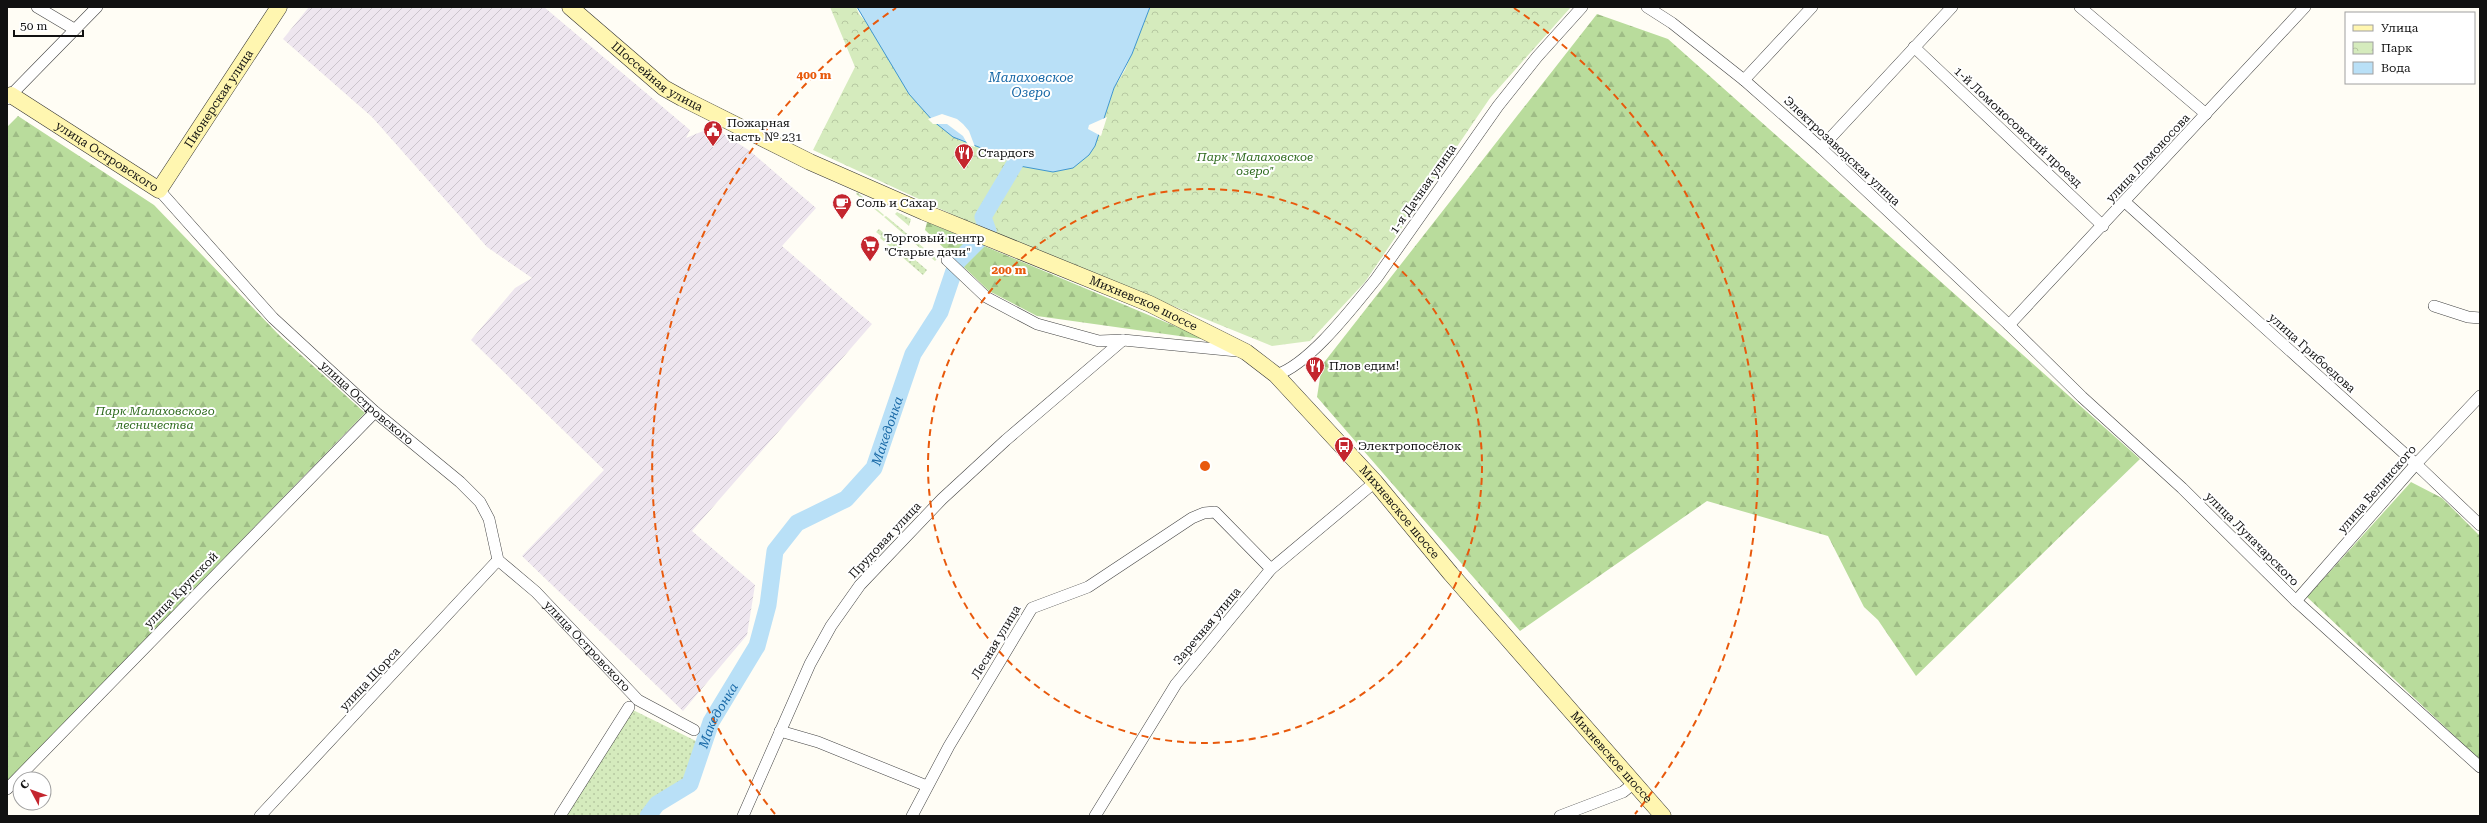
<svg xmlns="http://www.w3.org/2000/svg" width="2487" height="823" viewBox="0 0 2487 823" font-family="'Roboto Serif',serif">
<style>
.industrial{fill:url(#industrial-furrows)}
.grass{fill:url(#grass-dots)}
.forest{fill:url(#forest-firs)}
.park{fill:url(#park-crowns)}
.water{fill:#b9e0f7;stroke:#3f96cf}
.pier{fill:#fffdf5}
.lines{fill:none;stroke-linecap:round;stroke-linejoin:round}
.river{stroke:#b9e0f7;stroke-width:17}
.street-casing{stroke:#444;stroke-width:12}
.secondary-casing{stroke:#333;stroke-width:17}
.street{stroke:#fff;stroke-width:11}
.secondary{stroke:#fff6b0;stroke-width:16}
.ring{fill:none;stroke:#e8590c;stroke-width:2;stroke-dasharray:7 5}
.labels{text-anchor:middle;stroke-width:4;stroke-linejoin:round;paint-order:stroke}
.street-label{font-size:12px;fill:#111;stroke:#fff}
.poi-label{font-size:12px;fill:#111;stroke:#fff;text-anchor:start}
.park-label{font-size:12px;font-style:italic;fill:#2f6b1f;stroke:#fff}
.water-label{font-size:13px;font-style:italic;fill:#1768a6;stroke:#fff}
.centre{fill:#e8590c;stroke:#fff;stroke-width:2}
.ring-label{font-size:12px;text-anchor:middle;font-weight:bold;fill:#e8590c;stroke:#fff;stroke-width:4;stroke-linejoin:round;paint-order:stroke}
</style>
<defs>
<pattern id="industrial-furrows" width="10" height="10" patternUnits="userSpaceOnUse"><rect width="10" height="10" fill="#eee6ef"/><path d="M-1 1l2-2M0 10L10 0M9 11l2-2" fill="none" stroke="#cbc4cc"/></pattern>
<pattern id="grass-dots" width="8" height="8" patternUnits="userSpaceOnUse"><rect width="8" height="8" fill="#d5ebbd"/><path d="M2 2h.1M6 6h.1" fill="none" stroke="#b6c8a1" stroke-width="1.8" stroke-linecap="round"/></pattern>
<pattern id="forest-firs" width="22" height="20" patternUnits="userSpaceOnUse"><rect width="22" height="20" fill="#b9dc9c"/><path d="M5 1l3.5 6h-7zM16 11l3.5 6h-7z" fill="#9ebc85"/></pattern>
<pattern id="park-crowns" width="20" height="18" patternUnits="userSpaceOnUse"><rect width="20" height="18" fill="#d5ebbd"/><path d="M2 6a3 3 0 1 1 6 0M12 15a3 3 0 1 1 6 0" fill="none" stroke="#b6c8a1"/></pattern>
</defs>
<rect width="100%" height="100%" fill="#fffdf5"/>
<path class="industrial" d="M 309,7 L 544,7 L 690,130 L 686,138 L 713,127 L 750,151 L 816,208 L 782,246 L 872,324 L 692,531 L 755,585 L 747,635 L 683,711 L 522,556 L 604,470 L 471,340 L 515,288 L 532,278 L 487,247 L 372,117 L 283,39 Z"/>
<path class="grass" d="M 857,192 L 884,215 L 883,216 L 856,194 Z
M 897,212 L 911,219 L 909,226 L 895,214 Z
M 886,216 L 937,259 L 935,261 L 884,217 Z
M 879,229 L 927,270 L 923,275 L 880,238 L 881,236 L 876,232 Z
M 633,710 L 700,743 L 688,781 L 654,802 L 643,816 L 564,816 Z"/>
<path class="forest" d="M 1597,14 L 1668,39 L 2140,459 L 1916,676 L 1878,620 L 1864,607 L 1828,536 L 1707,501 L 1520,631 L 1317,397 L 1322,365 Z
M 18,116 L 154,205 L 280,336 L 365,413 L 7,782 L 7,127 Z
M 927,222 L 1208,340 L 1037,316 L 989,291 L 925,230 Z
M 2411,482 L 2442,498 L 2480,536 L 2480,760 L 2307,597 Z"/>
<path class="park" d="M 830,7 L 856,7 L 859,14 L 971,143 L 1004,157 L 1014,165 L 1095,146 L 1114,88 L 1125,70 L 1150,7 L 1571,7 L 1490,98 L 1365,282 L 1310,341 L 1272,346 L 988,231 L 813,150 L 855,67 Z"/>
<path class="water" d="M 857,7 L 1150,7 L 1132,54 L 1114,88 L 1095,146 L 1089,155 L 1073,168 L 1053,172 L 1014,165 L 1004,157 L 953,137 L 933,121 L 909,94 Z"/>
<path class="pier" d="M 942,114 L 957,119 L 963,124 L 969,131 L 975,147 L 968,145 L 963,136 L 947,124 L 933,124 L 928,119 Z
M 1107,117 L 1101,136 L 1088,129 L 1089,125 Z"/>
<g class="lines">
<path class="river" id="s1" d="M 648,816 L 657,804 L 690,784 L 711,722 L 757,646 L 768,605 L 775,551 L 797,523 L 846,499 L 874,468 L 913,354 L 940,312 L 957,262 L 988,231 L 983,217 L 1014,165 L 1024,144"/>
<g class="street-casing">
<g id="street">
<path d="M 37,7 L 74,29"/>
<path d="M 1647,7 L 1672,23 L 1744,80 L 1821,148 L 2009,325 L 2082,397 L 2182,488 L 2296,601 L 2480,767"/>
<path d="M 2080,7 L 2206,114"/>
<path d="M 1914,47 L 2103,226"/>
<path d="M 1744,80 L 1812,7"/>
<path d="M 7,99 L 97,7"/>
<path d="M 1821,148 L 1952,7"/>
<path id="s2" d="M 159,190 L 273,318 L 375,412 L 460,482 L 480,502 L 489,519 L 498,560 L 536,592 L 638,700 L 694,730"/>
<path d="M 2125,202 L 2416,464 L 2480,525"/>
<path d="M 947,260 L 986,297 L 1037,324 L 1099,341 L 1123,340 L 1237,351"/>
<path d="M 2434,306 L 2468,317 L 2480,318"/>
<path d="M 2009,325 L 2305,7"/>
<path d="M 1276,375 C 1310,364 1353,307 1376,279 L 1498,106 L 1537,57 L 1582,7"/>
<path d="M 2296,601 L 2416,464 L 2480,396"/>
<path d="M 780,731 L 818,742 L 927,786"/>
<path d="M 7,789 L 375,412"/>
<path d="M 260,816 L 498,560"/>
<path d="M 560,816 L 629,707"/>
<path d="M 743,816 L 810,664 L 831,626 L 860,585 L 942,499 L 1006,440 L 1123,340"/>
<path d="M 912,816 L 949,746 L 1032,608 L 1088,587 L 1192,518 L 1204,513 L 1215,512 L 1271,569"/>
<path d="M 1095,816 L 1176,684 L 1271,569 L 1375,482"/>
<path d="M 1560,816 L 1623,792 L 1634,783"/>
</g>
</g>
<g class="secondary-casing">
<g id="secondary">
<path id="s3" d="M 570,7 L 664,88 L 682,98 L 810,162 L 924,212 L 1150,304 L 1246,352 L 1276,375 L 1375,482 L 1451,574 L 1663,816"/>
<path id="s4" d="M 11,95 L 159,190 L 279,7"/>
</g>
</g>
<use href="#street" class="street"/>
<use href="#secondary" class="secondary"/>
</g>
<g class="ring">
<circle cx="1205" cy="466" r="277"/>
<path d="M775 814A553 553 0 0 1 896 8M1514 8A553 553 0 0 1 1635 814"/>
</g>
<defs>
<g id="civic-pin" transform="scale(1)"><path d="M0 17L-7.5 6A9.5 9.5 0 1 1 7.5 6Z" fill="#c4262e" stroke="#fff"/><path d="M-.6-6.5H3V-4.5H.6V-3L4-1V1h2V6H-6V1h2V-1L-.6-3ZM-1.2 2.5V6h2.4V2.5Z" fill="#fff"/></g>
<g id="restaurant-pin" transform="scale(1)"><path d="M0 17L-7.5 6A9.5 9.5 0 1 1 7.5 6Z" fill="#c4262e" stroke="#fff"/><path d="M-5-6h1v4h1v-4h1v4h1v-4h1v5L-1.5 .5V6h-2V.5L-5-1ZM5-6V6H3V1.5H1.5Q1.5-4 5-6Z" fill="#fff"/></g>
<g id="cafe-pin" transform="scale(1)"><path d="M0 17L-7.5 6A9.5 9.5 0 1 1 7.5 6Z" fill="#c4262e" stroke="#fff"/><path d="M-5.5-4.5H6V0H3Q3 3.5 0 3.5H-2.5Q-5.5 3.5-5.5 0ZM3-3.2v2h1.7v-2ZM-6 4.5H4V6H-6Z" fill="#fff"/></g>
<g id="supermarket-pin" transform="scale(1)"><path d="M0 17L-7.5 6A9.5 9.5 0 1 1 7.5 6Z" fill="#c4262e" stroke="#fff"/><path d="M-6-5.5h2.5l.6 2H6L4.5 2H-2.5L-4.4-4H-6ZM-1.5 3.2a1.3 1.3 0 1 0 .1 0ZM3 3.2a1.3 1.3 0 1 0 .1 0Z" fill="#fff"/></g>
<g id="bus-pin" transform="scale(1)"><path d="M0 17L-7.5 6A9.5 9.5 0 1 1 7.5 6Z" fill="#c4262e" stroke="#fff"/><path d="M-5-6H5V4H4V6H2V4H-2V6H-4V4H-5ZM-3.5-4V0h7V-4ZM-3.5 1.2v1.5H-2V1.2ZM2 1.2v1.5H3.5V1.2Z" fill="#fff"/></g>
</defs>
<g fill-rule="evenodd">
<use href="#civic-pin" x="713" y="130"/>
<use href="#restaurant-pin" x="964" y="153"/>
<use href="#cafe-pin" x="842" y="203"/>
<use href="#supermarket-pin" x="870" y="245"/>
<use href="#restaurant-pin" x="1315" y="366"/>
<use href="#bus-pin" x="1344" y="446"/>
</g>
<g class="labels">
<g class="street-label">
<text dy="4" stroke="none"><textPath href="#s3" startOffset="112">Шоссейная улица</textPath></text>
<text dy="4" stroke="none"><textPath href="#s4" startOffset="285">Пионерская улица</textPath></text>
<text transform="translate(2018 127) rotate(43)" y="4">1-й Ломоносовский проезд</text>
<text transform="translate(1842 151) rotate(43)" y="4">Электрозаводская улица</text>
<text dy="4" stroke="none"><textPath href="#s4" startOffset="114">улица Островского</textPath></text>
<text transform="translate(2148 158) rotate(-47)" y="4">улица Ломоносова</text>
<text transform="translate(1423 189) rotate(-55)" y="4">1-я Дачная улица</text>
<text dy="4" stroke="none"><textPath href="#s3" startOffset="650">Михневское шоссе</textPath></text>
<text transform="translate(2312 353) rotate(42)" y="4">улица Грибоедова</text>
<text dy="4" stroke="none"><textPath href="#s2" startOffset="298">улица Островского</textPath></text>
<text transform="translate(2377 489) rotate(-49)" y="4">улица Белинского</text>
<text dy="4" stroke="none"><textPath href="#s3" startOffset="986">Михневское шоссе</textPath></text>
<text transform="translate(2252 539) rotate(45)" y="4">улица Луначарского</text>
<text transform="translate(885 540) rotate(-47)" y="4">Прудовая улица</text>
<text transform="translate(181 590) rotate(-46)" y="4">улица Крупской</text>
<text transform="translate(1207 626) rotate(-50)" y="4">Заречная улица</text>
<text transform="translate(996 642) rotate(-59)" y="4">Лесная улица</text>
<text dy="4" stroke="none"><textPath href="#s2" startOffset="634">улица Островского</textPath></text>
<text transform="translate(370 679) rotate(-47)" y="4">улица Щорса</text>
<text dy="4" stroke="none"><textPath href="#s3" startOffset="1310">Михневское шоссе</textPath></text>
</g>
<g class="poi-label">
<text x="727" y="127">Пожарная<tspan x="727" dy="14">часть № 231</tspan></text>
<text x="978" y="157">Стардогs</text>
<text x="856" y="207">Соль и Сахар</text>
<text x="884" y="242">Торговый центр<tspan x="884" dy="14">"Старые дачи"</tspan></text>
<text x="1329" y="370">Плов едим!</text>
<text x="1358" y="450">Электропосёлок</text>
</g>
<g class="park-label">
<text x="1255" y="161">Парк "Малаховское<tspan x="1255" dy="14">озеро"</tspan></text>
<text x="155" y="415">Парк Малаховского<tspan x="155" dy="14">лесничества</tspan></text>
</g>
<g class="water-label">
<text x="1031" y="82">Малаховское<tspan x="1031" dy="15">Озеро</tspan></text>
<text dy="5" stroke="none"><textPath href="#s1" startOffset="476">Македонка</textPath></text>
<text dy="5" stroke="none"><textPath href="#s1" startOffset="128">Македонка</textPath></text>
</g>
</g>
<circle cx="1205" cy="466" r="6" class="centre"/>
<g class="ring-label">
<text x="814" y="79">400 m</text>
<text x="1009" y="274">200 m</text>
</g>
<rect width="2487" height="823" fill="none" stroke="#111111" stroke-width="16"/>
<rect x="2345" y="12" width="130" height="72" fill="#ffffff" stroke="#a0a0a0"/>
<rect x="2353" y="25" width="20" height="6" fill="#fff6b0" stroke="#a0a0a0"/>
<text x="2381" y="32" font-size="12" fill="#111111">Улица</text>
<rect x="2353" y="42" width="20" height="12" fill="url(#park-crowns)" stroke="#a0a0a0"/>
<text x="2381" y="52" font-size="12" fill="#111111">Парк</text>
<rect x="2353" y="62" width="20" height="12" fill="#b9e0f7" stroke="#a0a0a0"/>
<text x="2381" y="72" font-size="12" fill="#111111">Вода</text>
<g transform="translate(32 791) rotate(311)"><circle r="19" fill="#ffffff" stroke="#a0a0a0"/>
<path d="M0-3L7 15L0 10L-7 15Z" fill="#c4262e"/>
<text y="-6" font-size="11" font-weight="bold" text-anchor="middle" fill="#111111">С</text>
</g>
<path d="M14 30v6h69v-6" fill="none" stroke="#111111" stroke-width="2"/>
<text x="20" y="30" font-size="12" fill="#111111" stroke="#ffffff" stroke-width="3" paint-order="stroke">50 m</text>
</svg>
